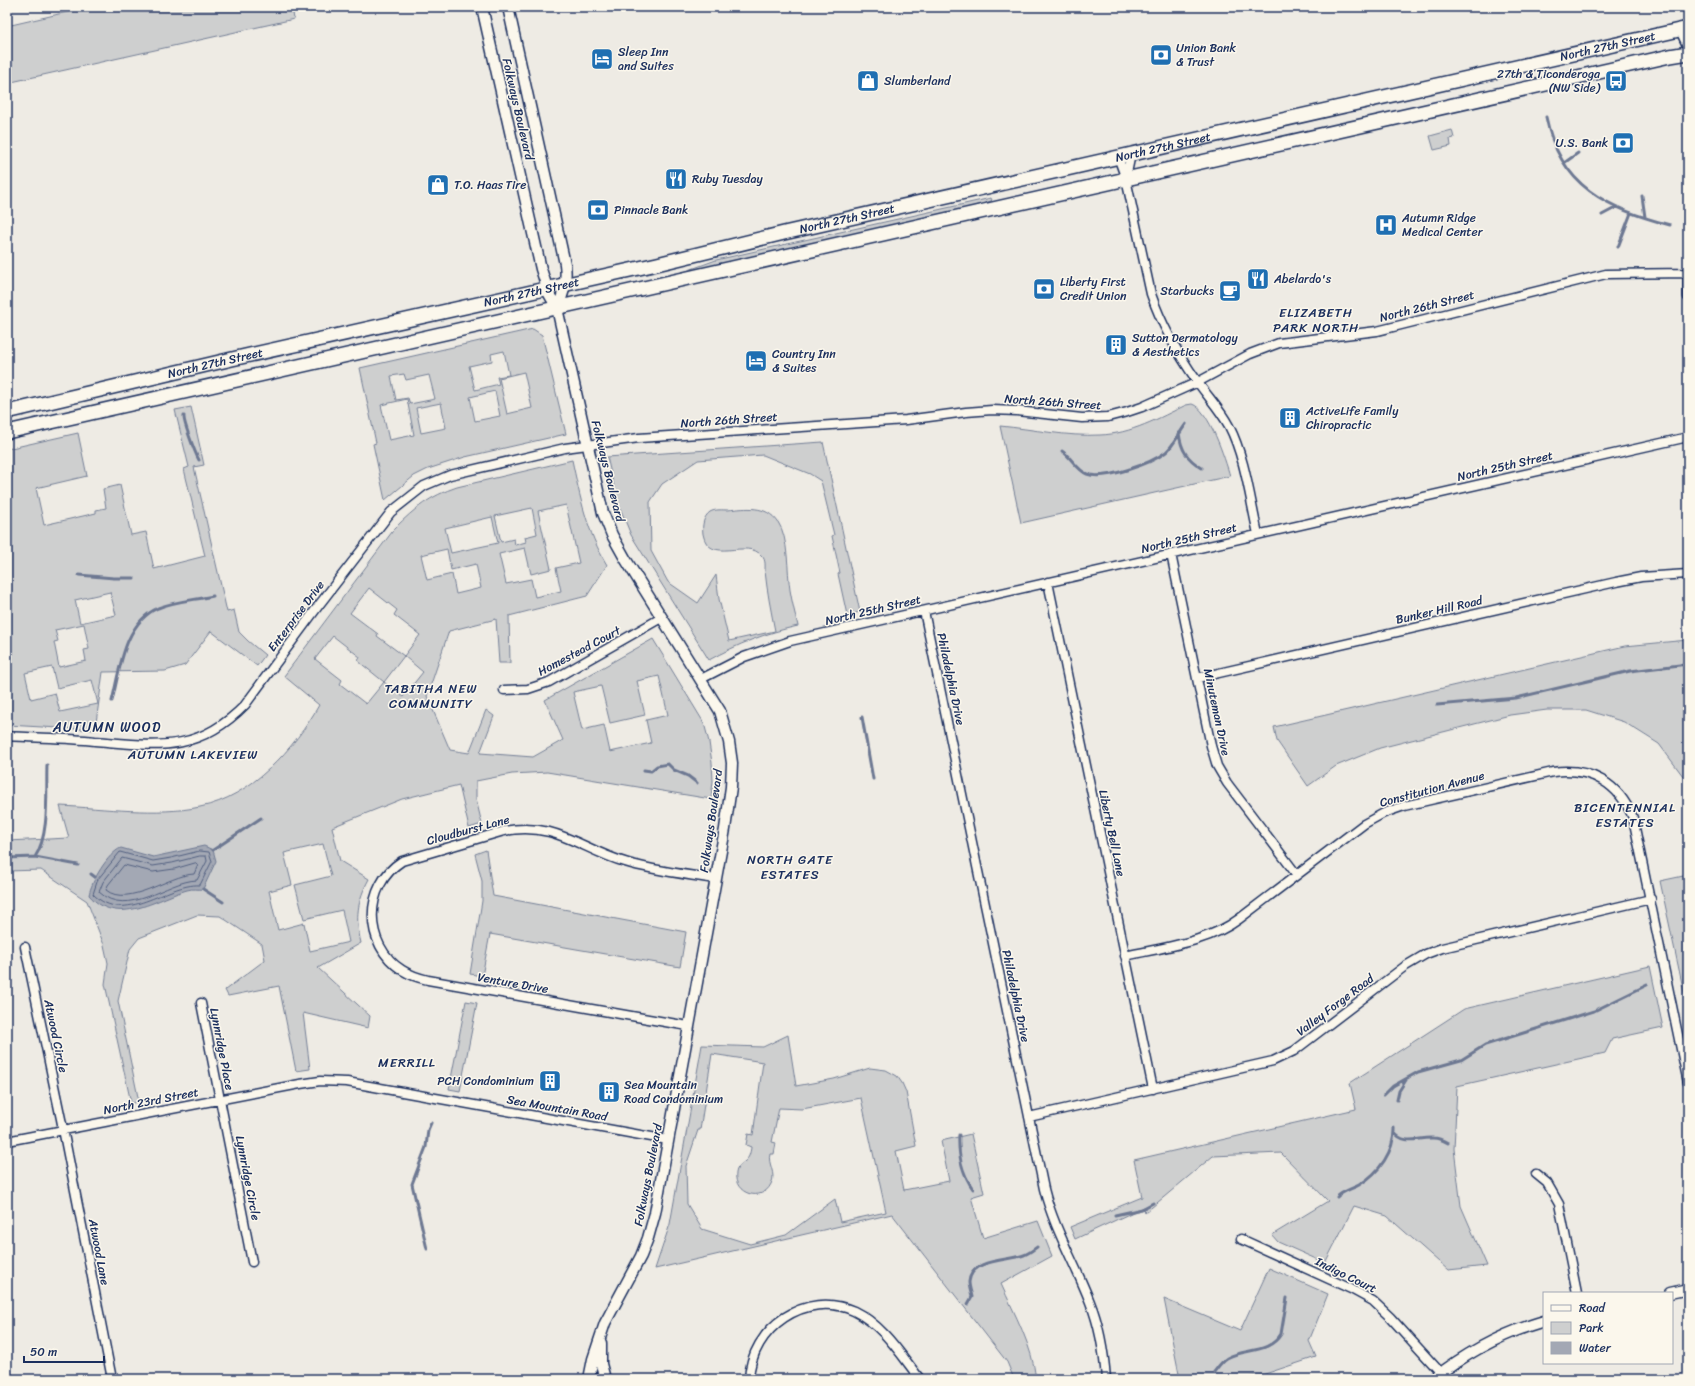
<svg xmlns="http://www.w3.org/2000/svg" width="1695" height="1386" viewBox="0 0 1695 1386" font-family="Sriracha,sans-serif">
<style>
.green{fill:#cecfcf;stroke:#747f96;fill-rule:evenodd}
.water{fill:#a3a8b4;stroke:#6d7892}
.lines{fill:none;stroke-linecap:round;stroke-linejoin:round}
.shore{stroke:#515f80;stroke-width:1}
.stream{stroke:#6d7892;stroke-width:3}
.minor-casing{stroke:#1b2f5e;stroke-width:11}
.tertiary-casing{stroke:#1b2f5e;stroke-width:13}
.primary-casing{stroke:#1b2f5e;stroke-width:16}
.minor{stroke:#fbf7ec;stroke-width:8}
.tertiary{stroke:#fbf7ec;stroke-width:10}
.primary{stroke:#fbf7ec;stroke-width:13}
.labels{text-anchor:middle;stroke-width:3;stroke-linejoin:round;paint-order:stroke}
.street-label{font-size:12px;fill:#1b2f5e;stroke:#fbf7ec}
.poi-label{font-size:12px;fill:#1b2f5e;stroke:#fbf7ec;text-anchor:start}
.neighbourhood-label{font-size:13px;letter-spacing:1px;fill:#1b2f5e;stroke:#fbf7ec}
.quarter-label{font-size:14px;letter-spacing:1px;fill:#1b2f5e;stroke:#fbf7ec}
</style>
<rect width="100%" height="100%" fill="#eeebe4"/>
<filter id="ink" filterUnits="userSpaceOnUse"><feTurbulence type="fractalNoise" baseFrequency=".025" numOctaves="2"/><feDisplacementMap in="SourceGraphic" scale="8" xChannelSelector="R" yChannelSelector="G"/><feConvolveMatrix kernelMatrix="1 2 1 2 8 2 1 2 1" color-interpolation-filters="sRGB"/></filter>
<g filter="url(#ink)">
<path class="green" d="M 89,7 L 292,7 L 294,19 L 7,83 L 7,26 Z
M 1452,130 L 1454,138 L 1450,139 L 1451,146 L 1434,150 L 1430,136 Z
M 991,198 L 992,200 L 991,201 L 951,213 L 678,274 L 716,260 Z
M 533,329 L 542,335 L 566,434 L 465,457 L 428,469 L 414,476 L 385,500 L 373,444 L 376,443 L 360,368 ZM 504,351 L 509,375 L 497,377 L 499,384 L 475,390 L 469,366 L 492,361 L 491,354 ZM 524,372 L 532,408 L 507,414 L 499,378 ZM 404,374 L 406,380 L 429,375 L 435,399 L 410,404 L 408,398 L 396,400 L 391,376 ZM 495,391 L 500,416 L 475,421 L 470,397 ZM 407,399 L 414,435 L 389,440 L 381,405 ZM 441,403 L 446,428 L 421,433 L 416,408 Z
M 1192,404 C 1209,409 1225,459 1230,476 L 1021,523 L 1000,426 C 1033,429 1067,437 1100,435 C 1131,434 1159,418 1186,405 Z
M 191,407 L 204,465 L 194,467 L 227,612 L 234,610 L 239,632 L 248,641 L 265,655 L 257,666 L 211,631 L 185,665 L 165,671 L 103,672 L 95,730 L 7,725 L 7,449 L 78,433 L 87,476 L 36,488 L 44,525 L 96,513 L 96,510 L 106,508 L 103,489 L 120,485 L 131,535 L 146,532 L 154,569 L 205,556 L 184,469 L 189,467 L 175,410 ZM 110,592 L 116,615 L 80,623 L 75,600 ZM 84,624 L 89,649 L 84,650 L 86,661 L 59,667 L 54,642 L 58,641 L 55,630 ZM 52,667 L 57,688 L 92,680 L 98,704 L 60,712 L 55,693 L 31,699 L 25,673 Z
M 823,442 L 860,612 L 847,615 L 838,574 L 840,573 L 832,536 L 834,535 L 821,481 L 810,474 L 763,455 L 698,460 L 662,484 L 650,502 L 651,551 L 668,582 L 698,603 L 716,575 L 719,599 L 729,641 L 775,631 C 771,611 767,591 765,571 C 765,566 766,560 762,556 C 747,537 709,566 703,534 C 702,526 703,517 710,512 C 715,509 723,510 728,510 C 747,508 766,505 778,522 C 789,538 787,571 790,590 C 792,602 795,614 798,626 C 765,633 738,644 709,660 L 631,535 L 618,503 L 607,457 Z
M 572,460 C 580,497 587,532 607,565 L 587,596 L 509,616 L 510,663 L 499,663 L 496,619 L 449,631 L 427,696 L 450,750 L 469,753 L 486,710 L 494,716 L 480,753 L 533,757 L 563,740 L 545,700 L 653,639 L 704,723 L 709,742 L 712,763 L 713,781 L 711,799 L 547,772 L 512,774 L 476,781 L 476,799 L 482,824 L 469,828 L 459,785 L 402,799 L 332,827 L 340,861 L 369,879 C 357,901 355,918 361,943 L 318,968 L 370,1016 L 368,1028 L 303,1013 L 310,1069 L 296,1071 L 279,986 L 228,996 L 225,990 L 265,960 L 262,944 L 220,916 L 197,915 L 139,938 L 130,949 L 118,1001 L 139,1102 L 131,1103 L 105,984 L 108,963 L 104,945 L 87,901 L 41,870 L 7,871 L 7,841 L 69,838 L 60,806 C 104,808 157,816 200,807 C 251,797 295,748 319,705 L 284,676 L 395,528 C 415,508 430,496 457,487 ZM 566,505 L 579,563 L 556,568 L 561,591 L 535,597 L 531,579 L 506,584 L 499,554 L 525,548 L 531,574 L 551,569 L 538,511 ZM 532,508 L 537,534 L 525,537 L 526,542 L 515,545 L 514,539 L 501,542 L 495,516 ZM 492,517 L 498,543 L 451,553 L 445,528 ZM 447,549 L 451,570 L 476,564 L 481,588 L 456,594 L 452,574 L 427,580 L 421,555 ZM 369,588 L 397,610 L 394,615 L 420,635 L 404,656 L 377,636 L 378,634 L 350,613 ZM 333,636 L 360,657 L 358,661 L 384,682 L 366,704 L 340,684 L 342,680 L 315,659 ZM 404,656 L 423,672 L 403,697 L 384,682 ZM 659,676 L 668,715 L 646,720 L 651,743 L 610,752 L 604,725 L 582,730 L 573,692 L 601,686 L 610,723 L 645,715 L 637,681 ZM 323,844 L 331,876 L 295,885 L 304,919 L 342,910 L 349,942 L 310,951 L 304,923 L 278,930 L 269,891 L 292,885 L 284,853 Z
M 1688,640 L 1688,789 L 1683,776 L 1659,744 L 1624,722 L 1586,710 L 1547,710 L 1510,715 L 1380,748 L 1336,766 L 1308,786 L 1277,741 L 1274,727 L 1625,646 Z
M 486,850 L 493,896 L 686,932 L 680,967 L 490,934 L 482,976 L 470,974 L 482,901 L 482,881 L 475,854 Z
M 1688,875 L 1688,1007 L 1687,1007 L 1660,881 Z
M 1650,966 L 1663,1028 L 1612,1039 L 1605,1053 L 1457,1086 L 1454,1149 L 1461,1206 L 1487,1266 L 1448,1270 L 1387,1216 L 1354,1206 L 1325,1263 L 1278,1242 L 1272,1235 L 1328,1201 L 1281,1153 L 1213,1156 L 1145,1213 L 1144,1207 L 1075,1239 L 1070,1227 L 1142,1197 L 1134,1160 L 1356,1109 L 1350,1083 L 1464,1009 Z
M 466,1001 L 477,1003 L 460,1091 L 449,1089 Z
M 788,1035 L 796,1086 L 834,1079 L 870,1068 L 886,1070 L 897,1076 L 902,1083 L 906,1092 L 916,1146 L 896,1151 L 904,1190 L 949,1181 L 941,1141 L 971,1134 L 984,1193 L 971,1197 L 983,1238 L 1038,1221 L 1052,1256 L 1001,1284 C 1015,1315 1032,1345 1036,1379 L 1014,1379 L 1007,1362 L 892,1214 L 655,1269 L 670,1224 L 702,1045 L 763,1047 ZM 712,1054 L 763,1062 L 753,1135 L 748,1134 L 746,1145 L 751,1147 C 751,1149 750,1153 749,1156 C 746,1163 737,1164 736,1173 C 733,1194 762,1203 771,1184 C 777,1173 767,1164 770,1154 L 774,1154 L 776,1143 L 772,1142 L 779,1108 L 802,1109 L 861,1098 L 886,1212 L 840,1222 L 835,1199 L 786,1235 L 750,1244 L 702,1229 L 687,1204 L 686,1166 L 698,1130 L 700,1130 Z
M 1269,1268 L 1328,1294 L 1309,1341 L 1316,1357 L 1262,1375 L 1243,1379 L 1180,1379 L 1164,1299 L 1240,1331 Z"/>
<path class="water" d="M 204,846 L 213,850 L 216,861 L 203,889 C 198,890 193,888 187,890 C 156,899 117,928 89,895 C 91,882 108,853 121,848 L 153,857 Z"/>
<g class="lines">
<path class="shore" d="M 200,851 L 209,852 L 212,861 L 200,885 C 166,883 125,927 93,894 L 98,879 L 120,852 L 153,861 L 171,858 Z
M 200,856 L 206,856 L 207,861 L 197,880 C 166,881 128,919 99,892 L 103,882 L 122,858 L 153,866 L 172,863 Z
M 196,863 L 198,865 L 194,874 C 169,875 128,908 106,890 L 108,885 L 124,865 L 153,872 L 174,869 Z"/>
<path class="stream" d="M 1546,117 C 1560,187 1607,208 1670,225
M 1564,163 L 1578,153
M 1642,196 L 1645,217
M 1602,215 L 1617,207
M 1618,247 L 1631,213
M 184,416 C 183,421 195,453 199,460
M 1179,433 C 1181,450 1187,459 1202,468
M 1062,451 C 1071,457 1077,470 1087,474 C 1104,481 1152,463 1166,452 C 1174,445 1179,433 1186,424
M 79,575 L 114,578 L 134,578
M 112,701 C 120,669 124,623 158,608 C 175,601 195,600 213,596
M 1437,705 L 1516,698 L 1630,671 L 1688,664
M 862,717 L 873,779
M 644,770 L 651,771 L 657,766 L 668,764 L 674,770 L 688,776 L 697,783
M 213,850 L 261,818
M 35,857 C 50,835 46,792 47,765
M 7,858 L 35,857 L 78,865
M 91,874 L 95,877
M 203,889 L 223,902
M 1687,966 L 1688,965
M 1384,1095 L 1393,1086 L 1418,1072 L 1461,1060 L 1485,1045 L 1594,1011 L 1647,985
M 1397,1100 L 1399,1091 L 1406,1080
M 1394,1132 C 1404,1146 1419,1137 1433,1138 C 1438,1138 1443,1140 1448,1143
M 959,1135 C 958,1155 961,1172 973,1189
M 1337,1197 C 1343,1191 1352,1189 1359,1185 C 1379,1173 1395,1151 1394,1127
M 1115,1215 L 1142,1209 L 1153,1203
M 427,1249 L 412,1184 L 426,1147 L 428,1130 L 431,1123
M 968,1304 L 972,1297 C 971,1292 969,1287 969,1282 C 971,1258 1008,1261 1024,1255 C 1028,1254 1033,1250 1037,1247
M 1214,1372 C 1218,1367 1222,1361 1227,1358 C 1245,1348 1269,1354 1281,1334 L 1287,1298"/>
<g class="minor-casing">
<path id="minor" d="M 1680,30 L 1688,48
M 1118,157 L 1126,179 L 1151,294 C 1162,326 1178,354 1197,381 C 1207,396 1220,409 1229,426 C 1245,457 1250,499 1258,534
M 1126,178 L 1131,154
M 1688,270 L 1688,297
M 1171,554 L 1211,746 L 1217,766 L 1227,783 L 1297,875
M 1048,582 L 1153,1089
M 924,611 L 1044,1189 C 1054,1229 1075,1263 1090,1302 C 1100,1327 1104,1352 1106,1379
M 1197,678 L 1616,582 L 1641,577 L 1688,574
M 701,679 L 744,657 L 790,641 L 1688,437
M 504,690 L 528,689 L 549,682 L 661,618
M 7,736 C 36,738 66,738 95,741 C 157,746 197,754 245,705 L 319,605 L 391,512 L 424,486 L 450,475 L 565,448 L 639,438 L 906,420 L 966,412 L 992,410 L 1017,411 L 1082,418 L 1108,417 L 1127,412 L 1142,407 L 1198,382 L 1250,354 L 1279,343 L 1377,331 L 1606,274 L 1688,273
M 25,947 L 61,1119 L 112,1379
M 1125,956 C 1163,947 1207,943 1239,919 L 1364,824 L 1384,813 L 1404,806 L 1553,772 C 1590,767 1619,783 1633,818 L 1688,1083
M 201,1003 L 252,1262
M 688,1026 L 428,980 C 419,978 410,975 402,970 C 363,945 363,886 402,861 L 504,831 C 556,821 580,849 625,862 C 654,871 685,874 715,879
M 1029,1117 L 1273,1061 L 1294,1051 L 1404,967 L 1426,954 L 1442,948 L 1651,899
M 7,1141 L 300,1084 L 320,1081 L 347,1082 L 668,1140
M 1536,1174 L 1547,1183 L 1559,1204 L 1577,1293
M 1241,1239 L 1351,1289 L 1373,1301 L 1390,1317 L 1441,1373
M 749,1379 C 751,1328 806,1289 854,1311 C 883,1325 901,1355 920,1379"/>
</g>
<g class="tertiary-casing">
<path id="tertiary" d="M 482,7 L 541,269 L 549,294 L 557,308 L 603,513 L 612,535 L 626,560 L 720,711 L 729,742 L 732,763 L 731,787 L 725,829 L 655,1213 L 648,1238 L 641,1256 L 605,1323 L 593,1359 L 589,1379
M 508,7 L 565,264 C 567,280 565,293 557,308
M 1670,1293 L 1688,1289
M 601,1343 L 601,1364 L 605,1379
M 1433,1379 C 1466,1353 1503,1333 1544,1321"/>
</g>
<g class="primary-casing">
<g id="primary">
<path id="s1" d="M 7,412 L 232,359 L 657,264 L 784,233 L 1688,28"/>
<path d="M 7,432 L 1670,56 L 1688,53"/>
</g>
</g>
<use href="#minor" class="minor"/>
<use href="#tertiary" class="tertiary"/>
<use href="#primary" class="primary"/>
</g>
</g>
<defs>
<g id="bank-square" transform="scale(1.15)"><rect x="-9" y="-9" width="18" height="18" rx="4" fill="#1f6fb2" stroke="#fbf7ec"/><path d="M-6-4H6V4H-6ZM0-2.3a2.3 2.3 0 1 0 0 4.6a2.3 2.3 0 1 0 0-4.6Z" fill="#fff"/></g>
<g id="hotel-square" transform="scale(1.15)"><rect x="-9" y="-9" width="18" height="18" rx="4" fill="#1f6fb2" stroke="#fbf7ec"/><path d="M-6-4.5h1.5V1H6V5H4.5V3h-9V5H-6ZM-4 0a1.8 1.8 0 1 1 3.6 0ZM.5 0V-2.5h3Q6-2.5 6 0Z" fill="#fff"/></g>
<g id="shop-square" transform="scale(1.15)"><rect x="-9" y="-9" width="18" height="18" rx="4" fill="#1f6fb2" stroke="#fbf7ec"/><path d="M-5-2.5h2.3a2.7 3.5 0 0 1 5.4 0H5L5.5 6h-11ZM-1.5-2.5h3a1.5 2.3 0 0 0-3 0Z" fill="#fff"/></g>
<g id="bus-square" transform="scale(1.15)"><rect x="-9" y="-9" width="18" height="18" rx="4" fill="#1f6fb2" stroke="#fbf7ec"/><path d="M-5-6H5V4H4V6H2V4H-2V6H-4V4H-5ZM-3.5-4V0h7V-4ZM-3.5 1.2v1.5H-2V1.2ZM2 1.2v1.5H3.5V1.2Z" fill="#fff"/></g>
<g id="restaurant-square" transform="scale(1.15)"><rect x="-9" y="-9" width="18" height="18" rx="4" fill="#1f6fb2" stroke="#fbf7ec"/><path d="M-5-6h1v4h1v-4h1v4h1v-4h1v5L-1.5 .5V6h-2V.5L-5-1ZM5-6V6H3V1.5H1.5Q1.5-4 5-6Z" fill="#fff"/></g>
<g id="hospital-square" transform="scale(1.15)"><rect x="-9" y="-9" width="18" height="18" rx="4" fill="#1f6fb2" stroke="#fbf7ec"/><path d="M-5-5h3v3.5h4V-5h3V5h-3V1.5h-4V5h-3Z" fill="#fff"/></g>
<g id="cafe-square" transform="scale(1.15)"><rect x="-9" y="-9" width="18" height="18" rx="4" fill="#1f6fb2" stroke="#fbf7ec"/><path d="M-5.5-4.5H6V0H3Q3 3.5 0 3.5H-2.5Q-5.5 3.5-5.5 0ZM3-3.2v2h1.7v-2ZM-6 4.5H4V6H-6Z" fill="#fff"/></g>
<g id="building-square" transform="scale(1.15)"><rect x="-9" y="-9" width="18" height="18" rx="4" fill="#1f6fb2" stroke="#fbf7ec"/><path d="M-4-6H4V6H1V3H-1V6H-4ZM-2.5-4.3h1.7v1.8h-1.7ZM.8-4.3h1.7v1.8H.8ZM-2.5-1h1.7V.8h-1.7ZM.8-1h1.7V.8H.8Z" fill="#fff"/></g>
</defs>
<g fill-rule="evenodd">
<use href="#bank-square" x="1161" y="55"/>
<use href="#hotel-square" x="602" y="59"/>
<use href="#shop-square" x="868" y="81"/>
<use href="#bus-square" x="1616" y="81"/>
<use href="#bank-square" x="1623" y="143"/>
<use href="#restaurant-square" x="676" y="179"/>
<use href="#shop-square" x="438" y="185"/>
<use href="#bank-square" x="598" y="210"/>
<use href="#hospital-square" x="1386" y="225"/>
<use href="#restaurant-square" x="1258" y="279"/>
<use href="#bank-square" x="1044" y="289"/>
<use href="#cafe-square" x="1230" y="291"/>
<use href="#building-square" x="1116" y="345"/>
<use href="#hotel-square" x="756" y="361"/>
<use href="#building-square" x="1290" y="418"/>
<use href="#building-square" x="550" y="1081"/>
<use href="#building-square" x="609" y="1092"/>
</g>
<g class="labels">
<g class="street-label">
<text dy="4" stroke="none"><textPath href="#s1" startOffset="1642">North 27th Street</textPath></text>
<text transform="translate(518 109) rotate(77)" y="4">Folkways Boulevard</text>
<text dy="4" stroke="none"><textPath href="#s1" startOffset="1186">North 27th Street</textPath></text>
<text dy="4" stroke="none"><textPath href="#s1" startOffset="862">North 27th Street</textPath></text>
<text dy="4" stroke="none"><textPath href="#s1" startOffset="538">North 27th Street</textPath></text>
<text transform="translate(1427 306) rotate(-14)" y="4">North 26th Street</text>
<text dy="4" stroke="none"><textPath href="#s1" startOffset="214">North 27th Street</textPath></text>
<text transform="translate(1053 402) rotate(4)" y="4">North 26th Street</text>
<text transform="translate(729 420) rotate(-4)" y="4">North 26th Street</text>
<text transform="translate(1505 466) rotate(-13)" y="4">North 25th Street</text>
<text transform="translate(608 471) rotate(76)" y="4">Folkways Boulevard</text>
<text transform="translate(1189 538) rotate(-13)" y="4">North 25th Street</text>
<text transform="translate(873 610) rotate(-13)" y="4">North 25th Street</text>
<text transform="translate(1439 610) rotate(-13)" y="4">Bunker Hill Road</text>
<text transform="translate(296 616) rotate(-53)" y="4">Enterprise Drive</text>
<text transform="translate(579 651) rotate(-28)" y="4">Homestead Court</text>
<text transform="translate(951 679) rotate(78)" y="4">Philadelphia Drive</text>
<text transform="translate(1217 712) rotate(78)" y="4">Minuteman Drive</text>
<text transform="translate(1432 789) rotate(-15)" y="4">Constitution Avenue</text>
<text transform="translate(711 821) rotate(-82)" y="4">Folkways Boulevard</text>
<text transform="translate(468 830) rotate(-15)" y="4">Cloudburst Lane</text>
<text transform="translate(1112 833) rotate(78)" y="4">Liberty Bell Lane</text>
<text transform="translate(513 983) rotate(10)" y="4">Venture Drive</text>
<text transform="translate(1016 996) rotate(78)" y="4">Philadelphia Drive</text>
<text transform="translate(1335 1005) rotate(-37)" y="4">Valley Forge Road</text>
<text transform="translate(56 1036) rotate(78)" y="4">Atwood Circle</text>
<text transform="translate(222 1049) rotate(79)" y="4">Lynnridge Place</text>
<text transform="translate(151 1101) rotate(-11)" y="4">North 23rd Street</text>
<text transform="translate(557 1108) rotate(10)" y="4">Sea Mountain Road</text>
<text transform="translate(648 1175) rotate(-79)" y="4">Folkways Boulevard</text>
<text transform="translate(248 1178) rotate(79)" y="4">Lynnridge Circle</text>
<text transform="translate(99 1252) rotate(79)" y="4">Atwood Lane</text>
<text transform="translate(1346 1275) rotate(26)" y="4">Indigo Court</text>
</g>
<g class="poi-label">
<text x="1176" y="52">Union Bank<tspan x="1176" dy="14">&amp; Trust</tspan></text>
<text x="618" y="56">Sleep Inn<tspan x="618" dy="14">and Suites</tspan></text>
<text x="1600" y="78" text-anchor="end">27th &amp; Ticonderoga<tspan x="1600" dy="14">(NW Side)</tspan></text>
<text x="884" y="85">Slumberland</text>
<text x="1608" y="147" text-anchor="end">U.S. Bank</text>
<text x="692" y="183">Ruby Tuesday</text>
<text x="454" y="189">T.O. Haas Tire</text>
<text x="614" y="214">Pinnacle Bank</text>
<text x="1402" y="222">Autumn Ridge<tspan x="1402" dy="14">Medical Center</tspan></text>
<text x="1274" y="283">Abelardo's</text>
<text x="1060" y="286">Liberty First<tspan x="1060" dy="14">Credit Union</tspan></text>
<text x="1214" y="295" text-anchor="end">Starbucks</text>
<text x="1132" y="342">Sutton Dermatology<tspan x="1132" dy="14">&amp; Aesthetics</tspan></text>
<text x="772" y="358">Country Inn<tspan x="772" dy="14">&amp; Suites</tspan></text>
<text x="1306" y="415">ActiveLife Family<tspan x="1306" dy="14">Chiropractic</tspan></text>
<text x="534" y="1085" text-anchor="end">PCH Condominium</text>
<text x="624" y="1089">Sea Mountain<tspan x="624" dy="14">Road Condominium</tspan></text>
</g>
<g class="neighbourhood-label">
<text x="1316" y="317">ELIZABETH<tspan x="1316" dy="15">PARK NORTH</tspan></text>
<text x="431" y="693">TABITHA NEW<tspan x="431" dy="15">COMMUNITY</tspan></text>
<text x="193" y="759">AUTUMN LAKEVIEW</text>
<text x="1625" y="812">BICENTENNIAL<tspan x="1625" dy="15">ESTATES</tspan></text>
<text x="790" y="864">NORTH GATE<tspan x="790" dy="15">ESTATES</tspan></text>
<text x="407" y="1067">MERRILL</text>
</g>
<g class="quarter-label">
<text x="107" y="732">AUTUMN WOOD</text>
</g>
</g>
<rect width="1695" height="1386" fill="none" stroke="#fbf7ec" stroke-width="24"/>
<rect x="12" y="12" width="1671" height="1362" fill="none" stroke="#1b2f5e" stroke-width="1.5" filter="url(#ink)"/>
<rect x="1543" y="1292" width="130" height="72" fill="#fbf7ec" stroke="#a1a7b3"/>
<rect x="1551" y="1305" width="20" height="6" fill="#fbf7ec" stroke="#a1a7b3"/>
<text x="1579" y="1312" font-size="12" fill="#1b2f5e">Road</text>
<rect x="1551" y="1322" width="20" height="12" fill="#cecfcf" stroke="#a1a7b3"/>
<text x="1579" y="1332" font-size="12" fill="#1b2f5e">Park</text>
<rect x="1551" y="1342" width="20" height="12" fill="#a3a8b4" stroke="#a1a7b3"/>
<text x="1579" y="1352" font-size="12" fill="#1b2f5e">Water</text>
<path d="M24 1356v6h80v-6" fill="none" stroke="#1b2f5e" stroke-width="2"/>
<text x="30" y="1356" font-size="12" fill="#1b2f5e" stroke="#fbf7ec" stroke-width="3" paint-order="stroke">50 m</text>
</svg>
